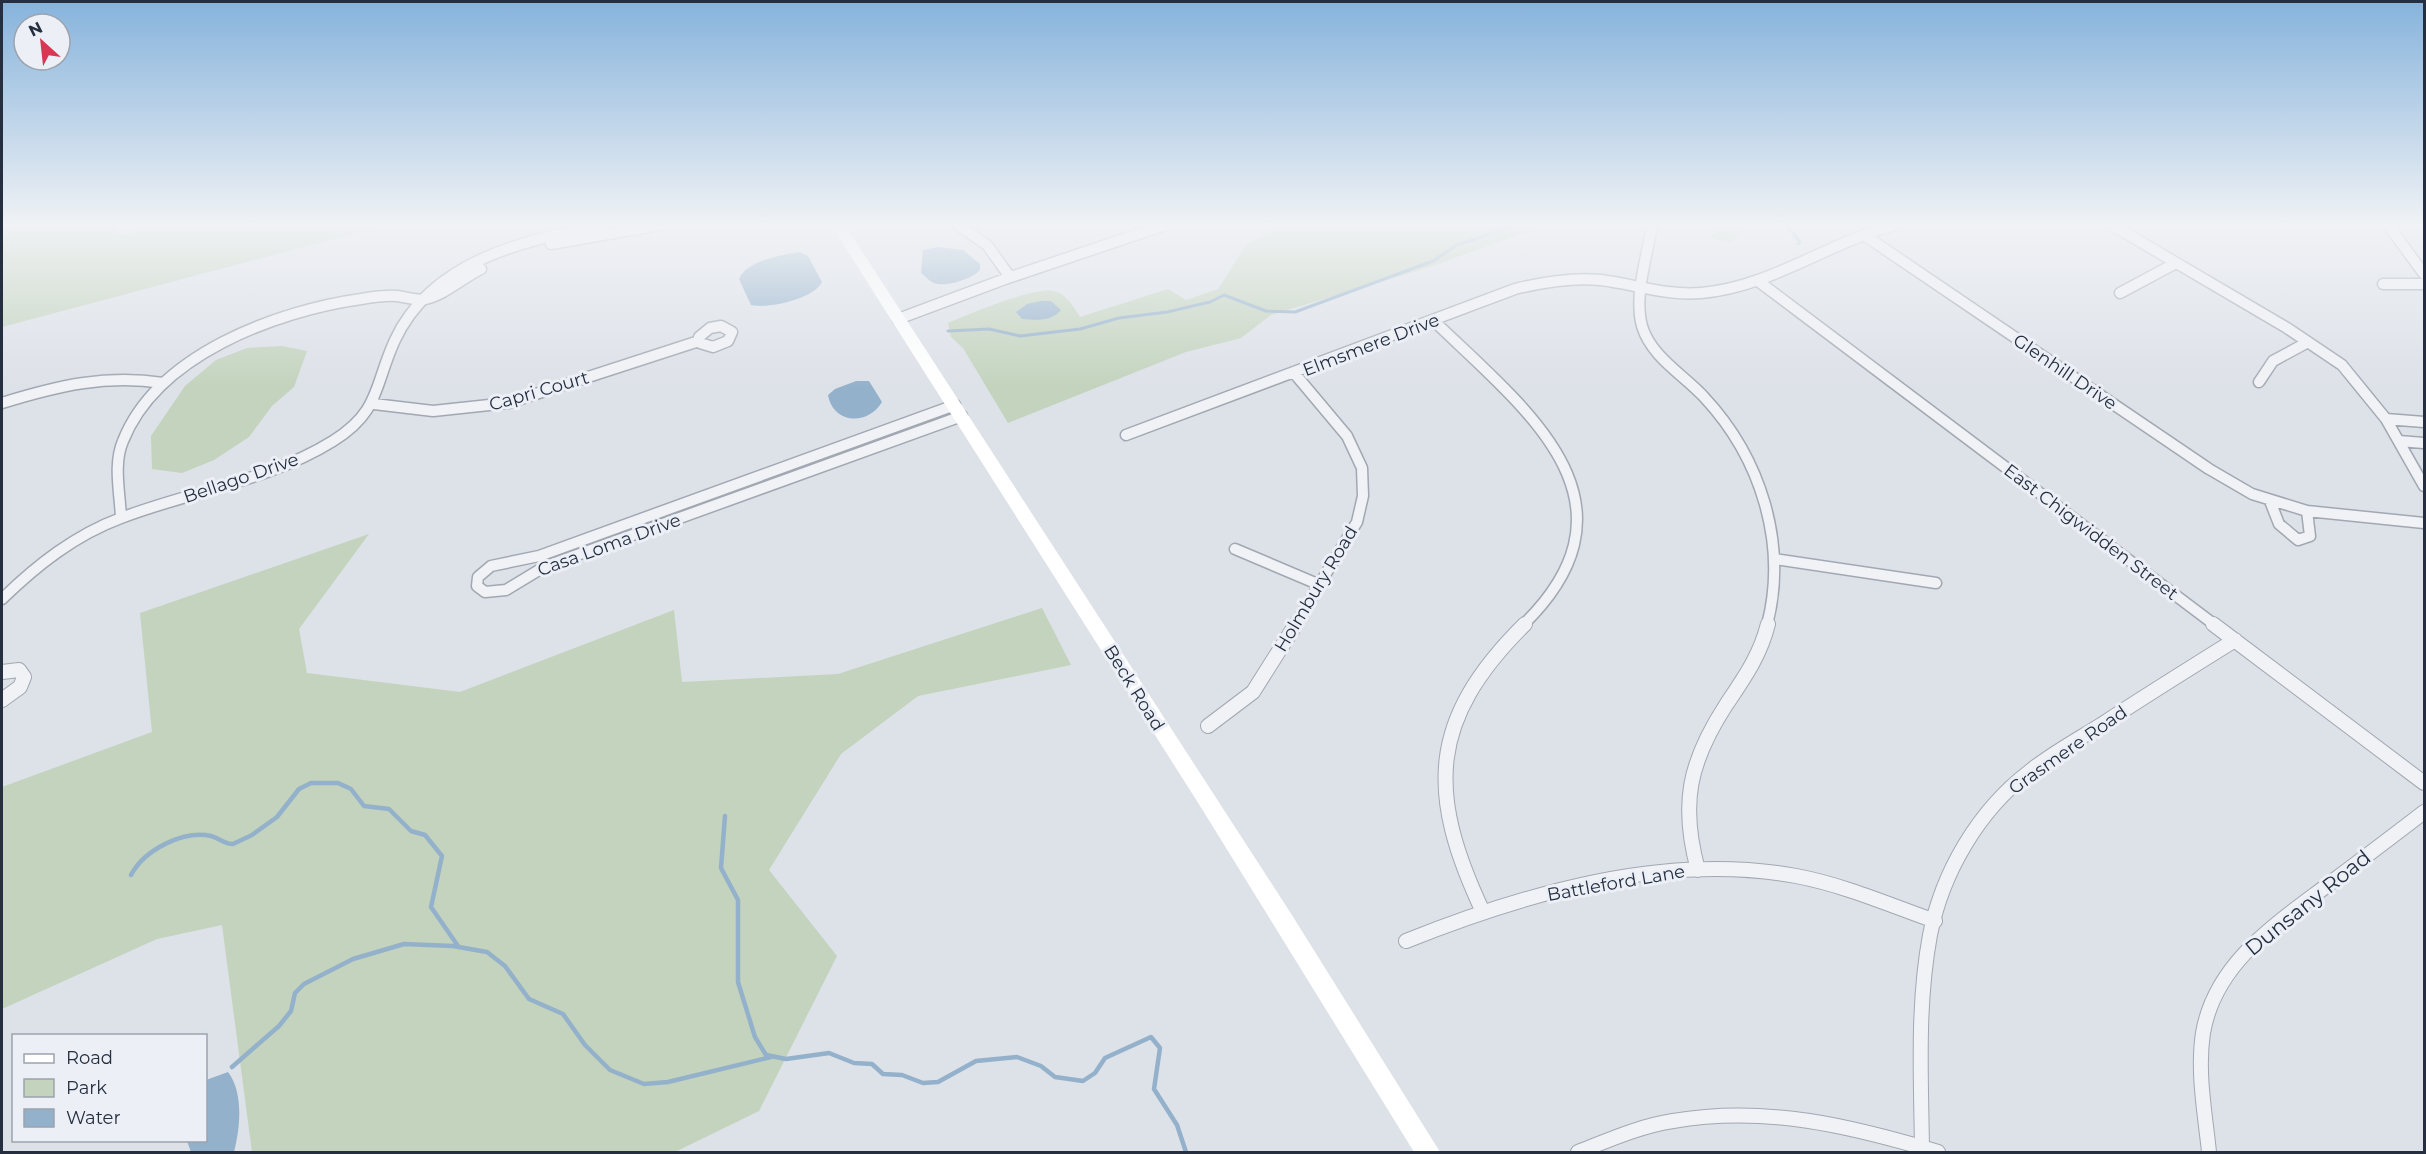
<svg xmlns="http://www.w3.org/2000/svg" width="2426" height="1154" viewBox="0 0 2426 1154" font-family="Montserrat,sans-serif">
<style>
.green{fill:#c3d3bd}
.water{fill:#94b1cb}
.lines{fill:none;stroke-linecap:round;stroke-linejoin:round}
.stream-far1{stroke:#94b1cb;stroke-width:3}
.stream{stroke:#94b1cb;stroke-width:4.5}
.street-far1-casing{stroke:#a2a8b2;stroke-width:13}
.street-casing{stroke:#a2a8b2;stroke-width:16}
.street-far1{stroke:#f0f2f6;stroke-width:10}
.street{stroke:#f0f2f6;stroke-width:14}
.secondary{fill:#fff;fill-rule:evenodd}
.labels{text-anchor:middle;stroke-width:6;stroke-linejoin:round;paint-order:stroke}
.street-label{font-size:18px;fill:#252f40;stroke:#ecf0f6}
.near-street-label{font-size:21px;fill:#252f40;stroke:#ecf0f6}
</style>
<rect width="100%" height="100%" fill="#dde1e8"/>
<path class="green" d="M 2,225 L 112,225 L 121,236 L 159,225 L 386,225 L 2,327 Z
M 1283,225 L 1547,225 L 1429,267 L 1271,315 L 1241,338 L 1186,352 L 1008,423 L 963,348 L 951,337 L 948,323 C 970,314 1032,287 1054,291 C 1067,294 1074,308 1080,317 L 1168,289 L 1186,300 L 1218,289 L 1246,245 Z
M 1721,225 L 1746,225 L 1731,243 L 1710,238 Z
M 282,346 L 307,351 L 294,387 L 272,406 L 249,437 L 214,460 L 182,473 L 152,469 L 151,436 L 185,386 L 216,360 L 247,348 Z
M 369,534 L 299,629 L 307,673 L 460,692 L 674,610 L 682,682 L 838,674 L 1042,608 L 1071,665 L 918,696 L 841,754 L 769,870 L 837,956 L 759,1111 L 675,1152 L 252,1152 L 222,925 L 157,939 L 2,1009 L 2,787 L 152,732 L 140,613 Z"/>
<path class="water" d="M 938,247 L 963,250 L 980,264 L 980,270 C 973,278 950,286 938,284 C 931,283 926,277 921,273 L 923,250 Z
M 799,252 L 808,256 L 822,282 C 814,299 768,309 751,305 L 739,279 C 747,260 780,256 799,252 Z
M 1041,301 L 1051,301 L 1061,310 C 1051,322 1036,320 1022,319 L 1016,312 L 1027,304 Z
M 856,381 L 869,381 L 882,402 C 868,426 833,424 828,395 L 835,389 Z
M 228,1072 C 244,1093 240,1128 234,1152 L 191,1152 L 187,1141 L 206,1140 L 206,1080 Z"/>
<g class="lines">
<path class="stream-far1" d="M 1786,225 L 1800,242 L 1798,244
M 948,331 L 989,329 L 1020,336 L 1080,329 L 1119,318 L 1167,312 L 1210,302 L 1224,295 L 1266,311 L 1295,312 L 1433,261 L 1457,245 L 1516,225"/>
<path class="stream" d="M 725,816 L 721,868 L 738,900 L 738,982 L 755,1037 L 766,1055 L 786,1059 L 829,1053 L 854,1063 L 872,1064 L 883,1074 L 902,1075 L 923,1083 L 938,1082 L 976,1061 L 1017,1057 L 1041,1066 L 1055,1077 L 1083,1081 L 1095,1073 L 1105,1058 L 1151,1037 L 1160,1048 L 1154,1089 L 1177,1125 L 1186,1152
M 131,875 C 144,850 183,830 211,836 C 219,838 224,844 233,844 L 252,835 L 277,817 L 299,789 L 311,783 L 338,783 L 351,789 L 364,806 L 389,809 L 411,831 L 425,835 L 442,856 L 431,907 L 458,946
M 232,1067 L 279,1026 L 291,1011 L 295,993 L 304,984 L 353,959 L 404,944 L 453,946 L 487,952 L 505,966 L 529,999 L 563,1014 L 585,1045 L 610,1070 L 644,1084 L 668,1082 L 771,1057"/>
<g class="street-far1-casing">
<path id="street-far1" d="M 958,225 L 987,245 L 1010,277
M 2112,225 L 2287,328 L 2342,365 L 2386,419 L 2424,486
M 2388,225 L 2424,274
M 1651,231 C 1646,260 1634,297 1642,326 C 1651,357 1684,375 1704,397 C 1761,458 1788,544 1767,625
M 1864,235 L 2209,469 L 2252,494 L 2307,511 L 2424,523
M 551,244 L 660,225
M 1758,281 L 2215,625
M 2383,284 L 2424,284
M 2120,293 L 2176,263
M 898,319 L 1005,279 L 1165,225
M 1434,321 C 1525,409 1650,501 1523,625
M 721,326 L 732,332 L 728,341 L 713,347 L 700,343 L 699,337 L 710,328 Z
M 1295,374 L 1347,436 L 1362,468 L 1363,496 L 1357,522 L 1295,625
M 2259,382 L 2273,361 L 2308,342
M 2,403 C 57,386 106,374 163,383
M 374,404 L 433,411 L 508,403 L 699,341
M 955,405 L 539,556 L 491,566 L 478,577 L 477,586 L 485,592 L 506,590 L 544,567 L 962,416
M 2386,419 L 2424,422
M 1126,435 L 1515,289 C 1543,282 1572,277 1601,280 C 1634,284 1667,296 1701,293 C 1771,287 1829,242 1895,225
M 2399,441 L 2424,443
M 2270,501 L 2279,524 L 2298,540 L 2310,536 L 2307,511
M 121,518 C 120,493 113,464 123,441 C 157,355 276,311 361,299 C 373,297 386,295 397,296 C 406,297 416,301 425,299 C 445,295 462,278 481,269
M 1235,549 L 1320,585
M 1775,559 L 1936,583
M 2,599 C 37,565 75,535 121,518 C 191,491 269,481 333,441 C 381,411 374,385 395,340 C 432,260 527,239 605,225"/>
</g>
<g class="street-casing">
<path id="street" d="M 2213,624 L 2424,783
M 2,672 L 19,670 L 24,677 L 20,687 L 2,700
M 1208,726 L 1253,692 L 1296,624
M 1698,870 C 1680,804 1689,762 1726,705 C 1744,678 1760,656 1768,624
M 1483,912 C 1427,793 1428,720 1525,624
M 1406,941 C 1526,893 1666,852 1796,876 C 1844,885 1890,905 1935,921
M 1922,1148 C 1921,1077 1917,1005 1930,935 C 1942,873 1978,811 2029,772 C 2051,754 2077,740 2101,725 C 2145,696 2190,668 2235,640
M 1578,1152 C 1609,1140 1640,1126 1673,1121 C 1765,1105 1851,1126 1938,1152
M 2209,1152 C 2205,1113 2197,1072 2203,1033 C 2215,963 2276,924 2329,884 C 2361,860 2393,836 2424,812"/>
</g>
<use href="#street-far1" class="street-far1"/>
<use href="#street" class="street"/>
<path class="secondary" d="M 831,225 L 845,225 L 1290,912 L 1440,1152 L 1414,1152 L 1202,809 Z"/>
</g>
<linearGradient id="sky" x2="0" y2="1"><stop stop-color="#86b3dc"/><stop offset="0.58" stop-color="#f0f2f5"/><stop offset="1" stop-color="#f0f2f5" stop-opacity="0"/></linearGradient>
<rect width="2426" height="387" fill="url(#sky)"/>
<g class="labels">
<g class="street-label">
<text transform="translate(1371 345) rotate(-21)" y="6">Elmsmere Drive</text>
<text transform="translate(2065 372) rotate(34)" y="6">Glenhill Drive</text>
<text transform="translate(539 391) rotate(-16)" y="6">Capri Court</text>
<text transform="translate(241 478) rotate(-19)" y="6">Bellago Drive</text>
<text transform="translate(2091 532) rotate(37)" y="6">East Chigwidden Street</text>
<text transform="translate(609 545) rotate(-20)" y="6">Casa Loma Drive</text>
<text transform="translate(1316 589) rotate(-59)" y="6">Holmbury Road</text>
<text transform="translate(1134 688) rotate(58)" y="6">Beck Road</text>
<text transform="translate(2068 750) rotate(-35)" y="6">Grasmere Road</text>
<text transform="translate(1616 883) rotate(-10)" y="6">Battleford Lane</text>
</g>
<g class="near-street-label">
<text transform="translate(2308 903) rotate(-39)" y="7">Dunsany Road</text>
</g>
</g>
<rect width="2426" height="1154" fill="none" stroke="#252f40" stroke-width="6"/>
<rect x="12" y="1034" width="195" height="108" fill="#ecf0f6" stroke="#9ca3ad" stroke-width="1.5"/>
<rect x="24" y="1054" width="30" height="9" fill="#ffffff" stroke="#9ca3ad" stroke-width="1.5"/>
<text x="66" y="1064" font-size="18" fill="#252f40">Road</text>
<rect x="24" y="1079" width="30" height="18" fill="#c3d3bd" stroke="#9ca3ad" stroke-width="1.5"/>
<text x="66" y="1094" font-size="18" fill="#252f40">Park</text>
<rect x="24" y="1109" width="30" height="18" fill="#94b1cb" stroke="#9ca3ad" stroke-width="1.5"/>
<text x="66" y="1124" font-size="18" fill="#252f40">Water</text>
<g transform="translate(42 42) rotate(333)"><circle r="28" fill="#ecf0f6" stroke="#9ca3ad" stroke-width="1.5"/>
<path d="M0-4.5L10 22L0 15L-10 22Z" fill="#d93653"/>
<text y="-9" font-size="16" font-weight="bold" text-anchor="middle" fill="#252f40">N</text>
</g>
</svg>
